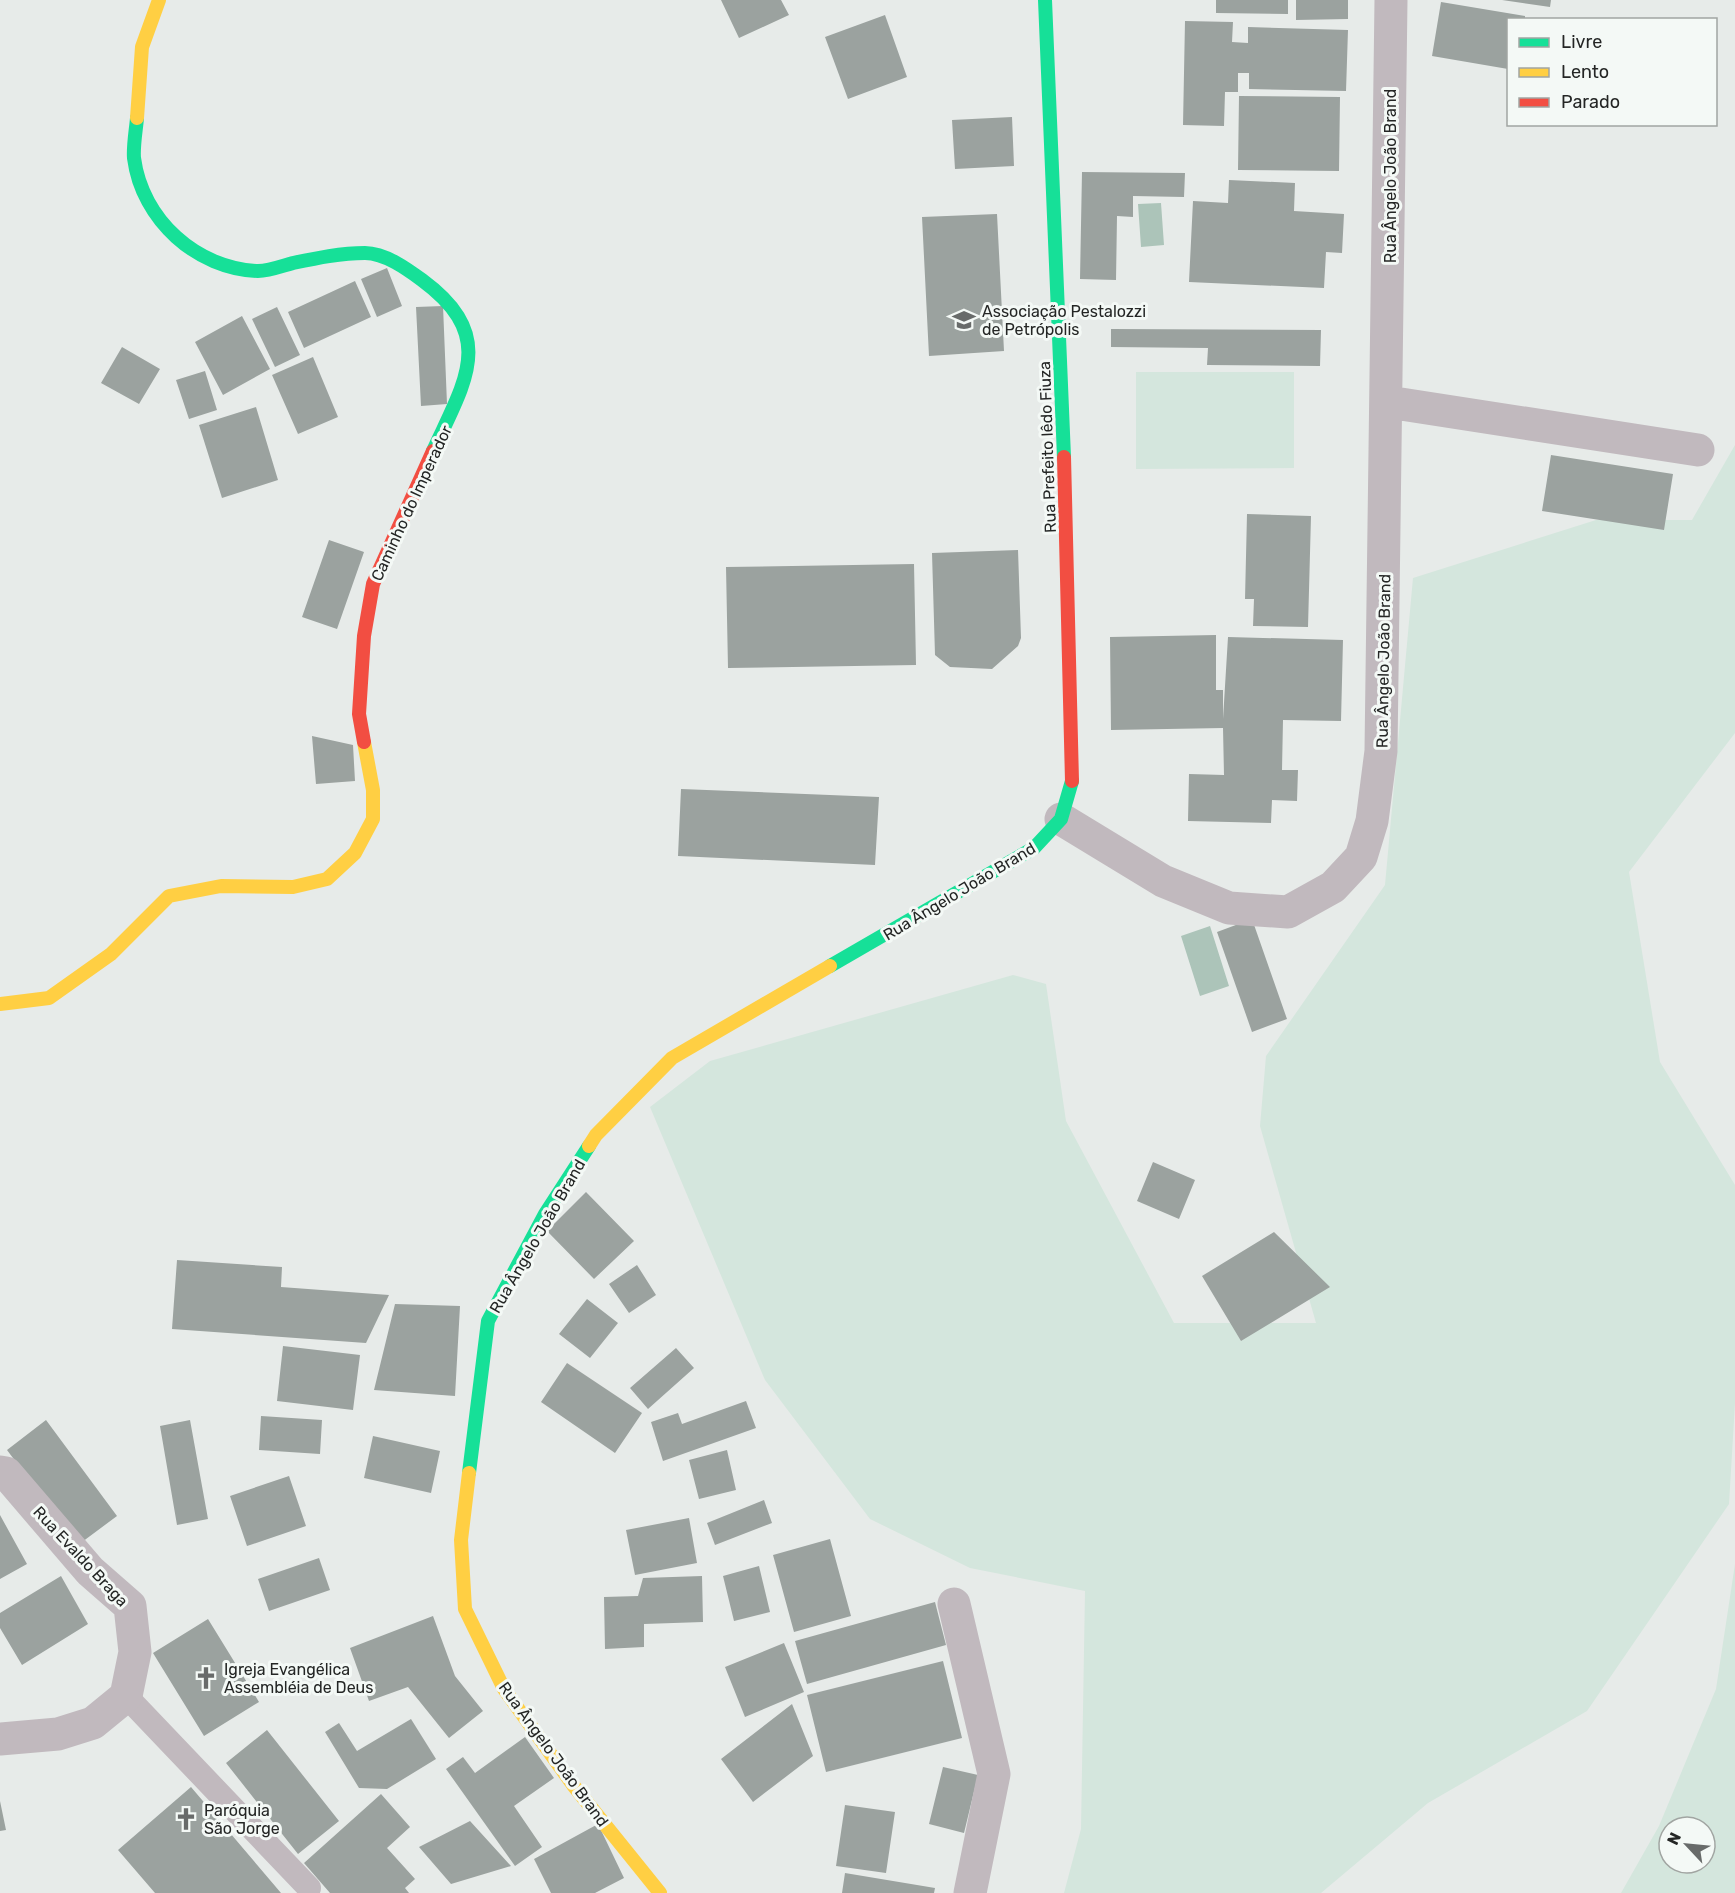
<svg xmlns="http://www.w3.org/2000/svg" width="1735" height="1893" viewBox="0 0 1735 1893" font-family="Rubik,sans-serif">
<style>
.green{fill:#d4e6dd;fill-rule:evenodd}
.water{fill:#acc4b9}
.building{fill:#9ba29f}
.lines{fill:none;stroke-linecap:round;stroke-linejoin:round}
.lane{stroke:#c1b9be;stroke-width:24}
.street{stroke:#c1b9be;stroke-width:33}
.fast{stroke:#16e098;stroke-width:14}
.slow{stroke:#ffcf43;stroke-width:14}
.jam{stroke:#f24e42;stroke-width:14}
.labels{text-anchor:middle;stroke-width:6;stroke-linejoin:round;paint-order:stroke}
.street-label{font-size:16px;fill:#242625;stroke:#f4f9f6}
.poi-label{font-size:16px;fill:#242625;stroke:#f4f9f6;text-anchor:start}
</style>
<rect width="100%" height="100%" fill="#e7ebe9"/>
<path class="green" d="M 1136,372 L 1294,372 L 1294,468 L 1136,469 Z
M 1735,445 L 1735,733 L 1629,872 L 1660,1062 L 1735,1185 L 1735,1403 L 1729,1504 L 1587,1711 L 1428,1803 L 1321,1893 L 1064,1893 L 1081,1829 L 1085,1591 L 970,1568 L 870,1519 L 765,1380 L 650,1107 L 710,1061 L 1013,975 L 1046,984 L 1066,1121 L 1174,1323 L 1316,1323 L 1260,1126 L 1266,1056 L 1385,885 L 1413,578 L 1596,520 L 1692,520 Z
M 1735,1564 L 1735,1893 L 1621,1893 L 1659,1826 L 1716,1689 ZM 1669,1827 L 1705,1827 L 1705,1863 L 1669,1863 Z"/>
<path class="water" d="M 1161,203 L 1164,245 L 1141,247 L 1138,204 Z
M 1210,926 L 1229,986 L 1200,996 L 1181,936 Z"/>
<path class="building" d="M 721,0 L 781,0 L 789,15 L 739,38 Z
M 1216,0 L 1288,0 L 1288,14 L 1216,13 Z
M 1296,0 L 1348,0 L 1348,19 L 1296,20 Z
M 1502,0 L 1551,0 L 1550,7 Z
M 1441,2 L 1525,16 L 1525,20 L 1508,20 L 1508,69 L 1432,56 Z
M 885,15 L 907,77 L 848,99 L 825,37 Z
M 1185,21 L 1233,22 L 1232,42 L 1248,43 L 1248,27 L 1348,30 L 1346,91 L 1249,89 L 1249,73 L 1238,73 L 1238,92 L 1225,92 L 1224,126 L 1183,125 Z
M 1239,96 L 1340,97 L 1339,171 L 1238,170 Z
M 1012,117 L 1014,166 L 955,169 L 952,120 Z
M 1082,172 L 1185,173 L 1184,197 L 1133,196 L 1133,217 L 1117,216 L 1116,280 L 1080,279 Z
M 1229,180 L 1295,183 L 1294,211 L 1344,214 L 1342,253 L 1326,252 L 1324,288 L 1189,282 L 1193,201 L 1228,203 Z
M 997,214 L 1004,351 L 929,356 L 922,217 Z
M 387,268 L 402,306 L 377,317 L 361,279 Z
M 355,281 L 371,317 L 304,348 L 288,312 Z
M 443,306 L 447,404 L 421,406 L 416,307 Z
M 277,307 L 300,355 L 275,367 L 252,319 Z
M 242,316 L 270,369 L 223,395 L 195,342 Z
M 1111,329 L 1321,330 L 1320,366 L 1207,365 L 1208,348 L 1111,347 Z
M 122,347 L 160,369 L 139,404 L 101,383 Z
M 313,357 L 338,417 L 298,434 L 272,375 Z
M 205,371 L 217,410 L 189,419 L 176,380 Z
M 256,407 L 278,480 L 222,498 L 199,425 Z
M 1551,455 L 1673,474 L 1664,530 L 1542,511 Z
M 1247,514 L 1311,516 L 1308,627 L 1253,626 L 1254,599 L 1245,599 Z
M 329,540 L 364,552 L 337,629 L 302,617 Z
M 1018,550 L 1021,638 L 1018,646 L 992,669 L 950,667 L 935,655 L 932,553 Z
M 914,564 L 916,665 L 728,668 L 726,567 Z
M 1216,635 L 1216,690 L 1223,690 L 1223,719 L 1228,637 L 1343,640 L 1341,721 L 1283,720 L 1282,770 L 1298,770 L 1297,801 L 1272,800 L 1271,823 L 1188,821 L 1189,774 L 1224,775 L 1223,728 L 1111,730 L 1110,637 Z
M 312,736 L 353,745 L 355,781 L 316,784 Z
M 681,789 L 879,797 L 875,865 L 678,856 Z
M 1252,919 L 1287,1019 L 1252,1032 L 1217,932 Z
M 1153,1162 L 1195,1180 L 1179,1219 L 1137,1201 Z
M 586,1192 L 634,1241 L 594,1279 L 547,1231 Z
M 1274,1232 L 1330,1287 L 1241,1341 L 1202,1276 Z
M 177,1260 L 282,1267 L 281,1287 L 389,1295 L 366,1343 L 172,1329 Z
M 637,1265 L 656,1295 L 629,1313 L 609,1284 Z
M 587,1299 L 618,1323 L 590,1358 L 559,1334 Z
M 395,1304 L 460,1306 L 455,1396 L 374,1390 Z
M 283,1346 L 360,1355 L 353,1410 L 277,1401 Z
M 676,1348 L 694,1368 L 648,1409 L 630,1388 Z
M 567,1363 L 642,1413 L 615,1453 L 541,1402 Z
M 746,1401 L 756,1428 L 663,1461 L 651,1422 L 678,1413 L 682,1424 Z
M 261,1416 L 322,1420 L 320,1454 L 259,1450 Z
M 46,1420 L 117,1516 L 78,1545 L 7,1450 Z
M 190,1420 L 208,1519 L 177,1525 L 160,1426 Z
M 373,1436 L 440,1451 L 431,1493 L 364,1478 Z
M 727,1450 L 736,1490 L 699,1499 L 689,1460 Z
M 289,1476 L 306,1526 L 247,1546 L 230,1496 Z
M 764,1500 L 772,1523 L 715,1545 L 707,1523 Z
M 0,1515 L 27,1564 L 0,1579 Z
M 689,1518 L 697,1563 L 635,1575 L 626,1530 Z
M 830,1539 L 851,1616 L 794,1632 L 773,1555 Z
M 319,1558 L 330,1590 L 269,1611 L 258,1579 Z
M 759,1566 L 770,1612 L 734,1621 L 723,1576 Z
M 61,1576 L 88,1624 L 22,1665 L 0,1628 L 0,1613 Z
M 702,1576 L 703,1622 L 644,1624 L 644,1647 L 605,1649 L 604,1597 L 638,1596 L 643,1578 Z
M 935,1602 L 946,1645 L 807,1684 L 795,1641 Z
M 433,1616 L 455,1676 L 483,1711 L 449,1738 L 408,1687 L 369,1701 L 350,1648 Z
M 208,1619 L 259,1702 L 204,1736 L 153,1653 Z
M 784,1643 L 804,1692 L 745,1717 L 725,1667 Z
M 943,1661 L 962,1738 L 826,1772 L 807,1695 Z
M 792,1704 L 813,1756 L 753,1802 L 721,1759 Z
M 411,1719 L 436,1759 L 387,1789 L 359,1788 L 325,1732 L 339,1723 L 357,1751 Z
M 267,1730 L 339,1821 L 298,1854 L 226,1763 Z
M 525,1737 L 554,1778 L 514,1806 L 542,1847 L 515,1866 L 446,1769 L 463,1757 L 475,1773 Z
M 943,1767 L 978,1775 L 964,1833 L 929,1824 Z
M 191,1787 L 281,1893 L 155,1893 L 118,1850 Z
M 381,1794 L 410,1827 L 387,1848 L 415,1879 L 405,1888 L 409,1893 L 330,1893 L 304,1863 Z
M 0,1801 L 6,1830 L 0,1831 Z
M 845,1805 L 895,1812 L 886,1873 L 836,1866 Z
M 470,1821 L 511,1866 L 451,1884 L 419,1847 Z
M 598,1824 L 624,1878 L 595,1893 L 551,1893 L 534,1859 Z
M 845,1873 L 935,1888 L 934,1893 L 842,1893 Z"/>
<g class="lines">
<path class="lane" d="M 126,1696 L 309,1888"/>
<path class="street" d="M 1388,402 L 1698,450
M 1061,819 L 1163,881 L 1229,908 L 1288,912 L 1333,887 L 1361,857 L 1372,821 L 1381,751 L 1391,0
M 0,1472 L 6,1473 L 90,1571 L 130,1606 L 135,1652 L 126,1696 L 93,1723 L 58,1734 L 0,1739
M 954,1604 L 994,1774 L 970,1893"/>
<path class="fast" d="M 1045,0 L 1064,457
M 137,118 C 136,130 133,146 134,158 C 142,220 197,269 258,271 C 269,271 282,266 293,263 C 317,258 341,253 365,253 C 385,253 407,269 422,280 C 498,336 465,381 433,451
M 830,966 L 1034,848 L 1061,819 L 1072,781
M 469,1473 L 488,1321 L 545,1214 L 589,1146"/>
<path class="slow" d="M 137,118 L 142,47 L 159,0
M 0,1004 L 49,998 L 111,954 L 169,896 L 221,886 L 293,887 L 327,879 L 355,853 L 373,819 L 373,790 L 364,742
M 589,1146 L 596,1135 L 672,1058 L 830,966
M 469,1473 L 461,1540 L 465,1609 L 504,1689 L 573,1785 L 660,1893"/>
<path class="jam" d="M 1064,457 L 1072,781
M 364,742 L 359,714 L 364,636 L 373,584 L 433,451"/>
</g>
<defs>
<g id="school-bare" transform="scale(1.8)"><path d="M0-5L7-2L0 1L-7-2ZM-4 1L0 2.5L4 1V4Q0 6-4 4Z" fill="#686b6a" stroke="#f4f9f6" stroke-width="2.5" paint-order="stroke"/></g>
<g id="church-bare" transform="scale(1.8)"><path d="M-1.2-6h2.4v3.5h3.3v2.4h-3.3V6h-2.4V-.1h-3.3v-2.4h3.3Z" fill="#686b6a" stroke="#f4f9f6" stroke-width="2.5" paint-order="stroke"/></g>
</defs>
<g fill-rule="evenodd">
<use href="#school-bare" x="964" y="320"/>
<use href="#church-bare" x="206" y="1678"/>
<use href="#church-bare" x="186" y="1819"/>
</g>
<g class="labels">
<g class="street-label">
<text transform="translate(1390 176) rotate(-90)" y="6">Rua Ângelo João Brand</text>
<text transform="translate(1047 447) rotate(-92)" y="6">Rua Prefeito Iêdo Fiuza</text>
<text transform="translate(411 503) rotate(-65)" y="6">Caminho do Imperador</text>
<text transform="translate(1383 661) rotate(-89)" y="6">Rua Ângelo João Brand</text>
<text transform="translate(959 891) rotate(-31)" y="6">Rua Ângelo João Brand</text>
<text transform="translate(537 1236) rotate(-60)" y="6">Rua Ângelo João Brand</text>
<text transform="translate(81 1556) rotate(47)" y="6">Rua Evaldo Braga</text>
<text transform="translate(554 1754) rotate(54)" y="6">Rua Ângelo João Brand</text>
</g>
<g class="poi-label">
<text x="982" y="317">Associação Pestalozzi<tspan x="982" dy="18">de Petrópolis</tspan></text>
<text x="224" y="1675">Igreja Evangélica<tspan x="224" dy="18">Assembléia de Deus</tspan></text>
<text x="204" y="1816">Paróquia<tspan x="204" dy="18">São Jorge</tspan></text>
</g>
</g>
<rect x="1507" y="18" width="210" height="108" fill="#f4f9f6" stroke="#a1a5a2" stroke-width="1.5"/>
<rect x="1519" y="38" width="30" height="9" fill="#16e098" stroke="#a1a5a2" stroke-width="1.5"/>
<text x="1561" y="48" font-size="18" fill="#242625">Livre</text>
<rect x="1519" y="68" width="30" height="9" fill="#ffcf43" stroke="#a1a5a2" stroke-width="1.5"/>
<text x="1561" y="78" font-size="18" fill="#242625">Lento</text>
<rect x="1519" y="98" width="30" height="9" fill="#f24e42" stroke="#a1a5a2" stroke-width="1.5"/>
<text x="1561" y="108" font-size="18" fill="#242625">Parado</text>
<g transform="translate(1687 1845) rotate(296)"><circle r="28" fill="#f4f9f6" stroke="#a1a5a2" stroke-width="1.5"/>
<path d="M0-4.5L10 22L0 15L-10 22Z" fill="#686b6a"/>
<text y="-9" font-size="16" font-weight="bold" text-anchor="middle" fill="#242625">N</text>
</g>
</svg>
